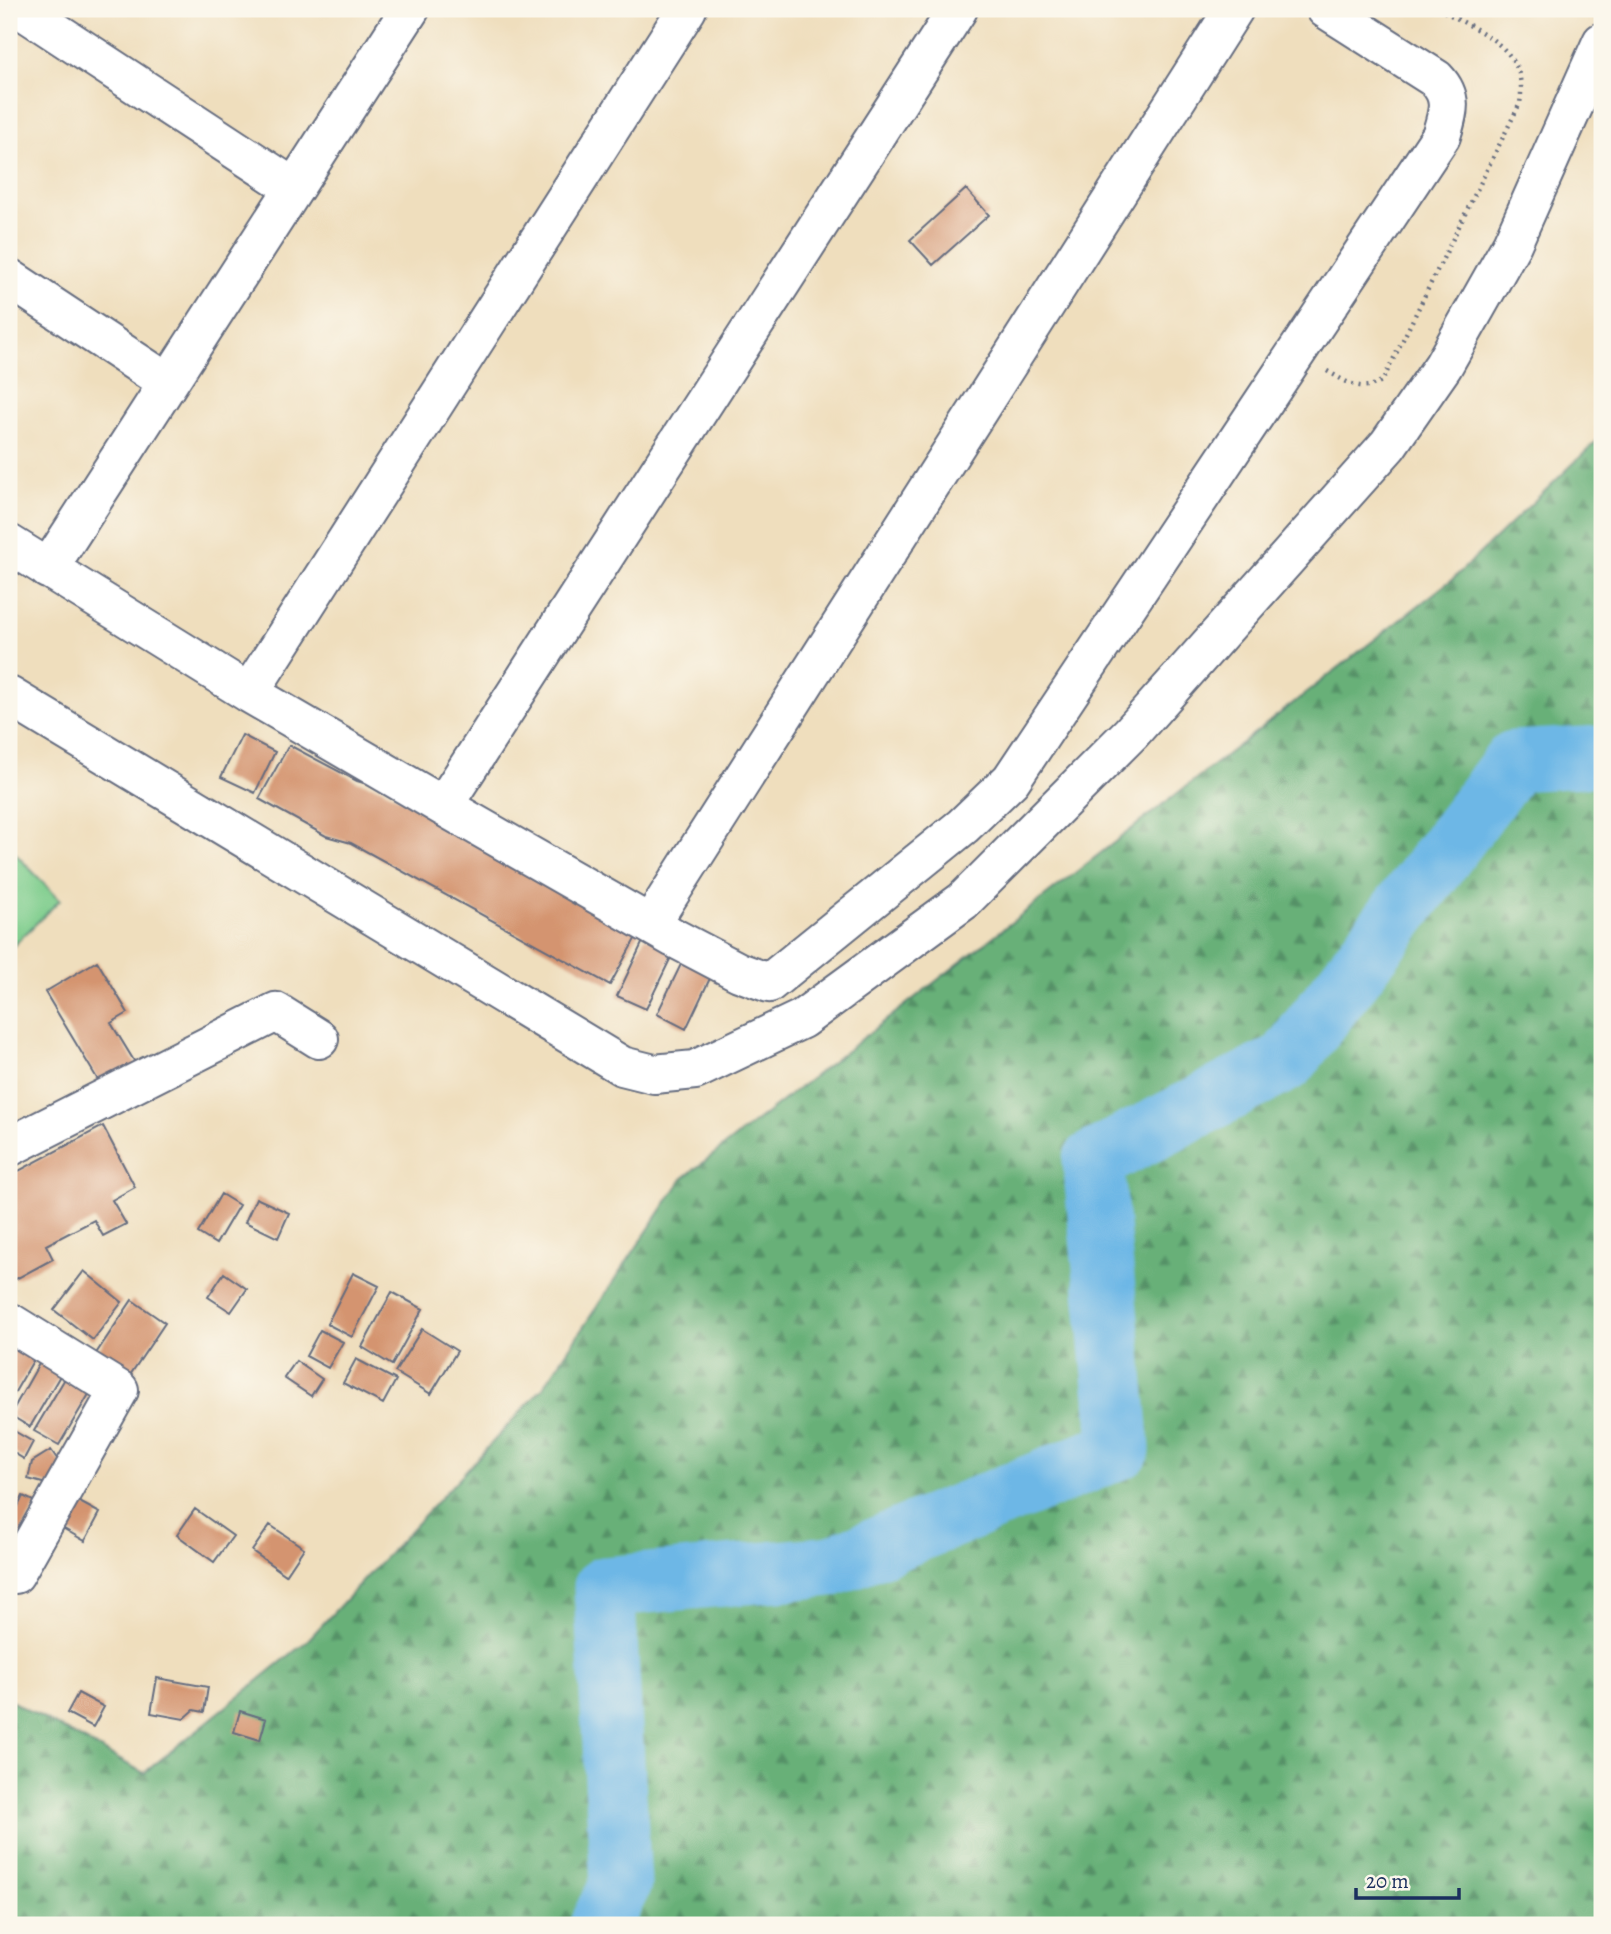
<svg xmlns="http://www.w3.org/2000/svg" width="1611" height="1934" viewBox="0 0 1611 1934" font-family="Alegreya,serif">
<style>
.forest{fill:url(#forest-firs);stroke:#41706b;stroke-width:2}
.pitch{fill:#7fcd8d;stroke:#4d7e76;stroke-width:2}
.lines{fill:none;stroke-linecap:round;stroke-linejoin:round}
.river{stroke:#6db7e6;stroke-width:61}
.building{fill:#d49470}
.minor-casing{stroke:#656c7f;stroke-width:42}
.path{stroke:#656c7f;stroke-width:4.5;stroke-dasharray:2 5;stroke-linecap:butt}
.minor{stroke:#fff;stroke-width:38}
</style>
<defs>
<pattern id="forest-firs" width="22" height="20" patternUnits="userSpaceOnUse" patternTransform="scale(1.75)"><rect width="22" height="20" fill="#67b078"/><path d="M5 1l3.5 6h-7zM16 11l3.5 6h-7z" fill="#549066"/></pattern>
</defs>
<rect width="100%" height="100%" fill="#fbf7ec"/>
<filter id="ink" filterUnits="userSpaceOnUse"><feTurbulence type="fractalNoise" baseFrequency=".0143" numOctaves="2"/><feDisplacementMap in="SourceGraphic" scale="14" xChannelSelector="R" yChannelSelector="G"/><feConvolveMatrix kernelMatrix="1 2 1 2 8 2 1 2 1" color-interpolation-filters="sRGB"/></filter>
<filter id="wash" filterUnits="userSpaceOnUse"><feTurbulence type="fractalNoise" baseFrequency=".00686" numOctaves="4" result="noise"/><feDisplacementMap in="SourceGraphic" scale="28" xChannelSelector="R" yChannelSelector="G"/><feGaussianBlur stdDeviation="1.57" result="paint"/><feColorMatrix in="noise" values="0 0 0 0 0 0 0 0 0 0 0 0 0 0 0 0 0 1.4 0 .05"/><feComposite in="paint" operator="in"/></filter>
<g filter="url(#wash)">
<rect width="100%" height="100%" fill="#efdebd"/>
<path class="forest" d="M 1602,436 L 1602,1925 L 9,1925 L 9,1700 L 144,1773 L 307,1641 L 542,1389 L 682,1179 L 1455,577 Z"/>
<path class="pitch" d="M 9,847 L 60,900 L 9,950 Z"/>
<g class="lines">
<path class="river" d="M 600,1925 L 621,1883 L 604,1587 L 832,1566 L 1120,1449 L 1093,1161 L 1287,1061 L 1514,761 L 1602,756"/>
</g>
<g id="blocks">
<path class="building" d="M 966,189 L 989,215 L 933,265 L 910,240 Z
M 242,735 L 275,752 L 255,793 L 221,777 Z
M 289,745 L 357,781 L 381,788 L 640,930 L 610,985 L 351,843 L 326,836 L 259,799 Z
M 645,937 L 674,951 L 646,1009 L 617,996 Z
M 684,958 L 713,972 L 686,1029 L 657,1014 Z
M 97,961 L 128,1013 L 111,1023 L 139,1069 L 104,1090 L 45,992 Z
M 103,1126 L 135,1187 L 112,1200 L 126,1224 L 103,1236 L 94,1220 L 46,1245 L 53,1259 L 16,1279 L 9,1270 L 9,1176 Z
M 221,1194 L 239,1205 L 216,1244 L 198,1233 Z
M 256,1198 L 289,1213 L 278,1238 L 245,1222 Z
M 84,1271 L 122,1302 L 93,1340 L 54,1310 Z
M 224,1273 L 247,1289 L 231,1312 L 208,1297 Z
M 353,1273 L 379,1286 L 352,1337 L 327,1324 Z
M 392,1292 L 423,1309 L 392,1365 L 362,1347 Z
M 132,1300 L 165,1323 L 128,1378 L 95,1355 Z
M 9,1327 L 41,1347 L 12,1397 L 9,1395 Z
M 422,1329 L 457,1351 L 431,1394 L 395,1372 Z
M 320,1330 L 343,1342 L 328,1368 L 306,1356 Z
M 44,1355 L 65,1367 L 30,1427 L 10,1415 Z
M 356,1359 L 396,1380 L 383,1404 L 343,1383 Z
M 296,1361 L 322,1379 L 311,1396 L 284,1378 Z
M 70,1370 L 95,1384 L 59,1445 L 34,1431 Z
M 9,1428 L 33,1442 L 24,1459 L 9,1450 Z
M 51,1450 L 69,1476 L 61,1488 L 28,1479 L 32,1462 Z
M 9,1481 L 17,1487 L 9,1501 Z
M 23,1496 L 37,1503 L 17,1541 L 9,1536 L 9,1525 Z
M 74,1499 L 100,1513 L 85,1541 L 59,1526 Z
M 195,1509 L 233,1536 L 214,1562 L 177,1535 Z
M 270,1525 L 304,1548 L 286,1575 L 252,1551 Z
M 157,1678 L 208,1687 L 204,1712 L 194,1710 L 184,1719 L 151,1713 Z
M 78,1693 L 104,1707 L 93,1727 L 67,1713 Z
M 240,1711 L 266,1719 L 260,1740 L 234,1732 Z"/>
</g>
</g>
<g filter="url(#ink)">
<use href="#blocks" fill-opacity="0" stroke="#656c7f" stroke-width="2"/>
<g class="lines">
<g class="minor-casing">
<path id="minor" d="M 21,9 L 294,188
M 9,278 L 168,383
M 9,544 L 249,693 L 443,806 L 674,938 L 739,972 L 769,983 L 963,826 L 1011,780 L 1441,136 C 1448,113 1454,98 1436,79 L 1326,9
M 48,569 L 410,9
M 249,693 L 687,9
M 9,696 L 622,1066 L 654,1074 L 695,1070 L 802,1019 L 963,901 L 1131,733 L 1388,445 L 1443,366 L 1512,244 L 1602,42
M 443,806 L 958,9
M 651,923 L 1234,9
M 9,1147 L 276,1012 L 319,1039
M 9,1322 L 119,1390 L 15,1574"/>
</g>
<path class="path" d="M 1327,371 C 1347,382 1362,394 1383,380 L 1520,103 C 1529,47 1480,33 1440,9"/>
<use href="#minor" class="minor"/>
</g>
</g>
<rect width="1611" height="1934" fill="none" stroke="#fbf7ec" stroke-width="35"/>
<path d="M1356 1888v10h103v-10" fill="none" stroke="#1b2f5e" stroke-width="3.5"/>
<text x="1366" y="1888" font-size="21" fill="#1b2f5e" stroke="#fbf7ec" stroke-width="5" paint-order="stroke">20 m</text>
</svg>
